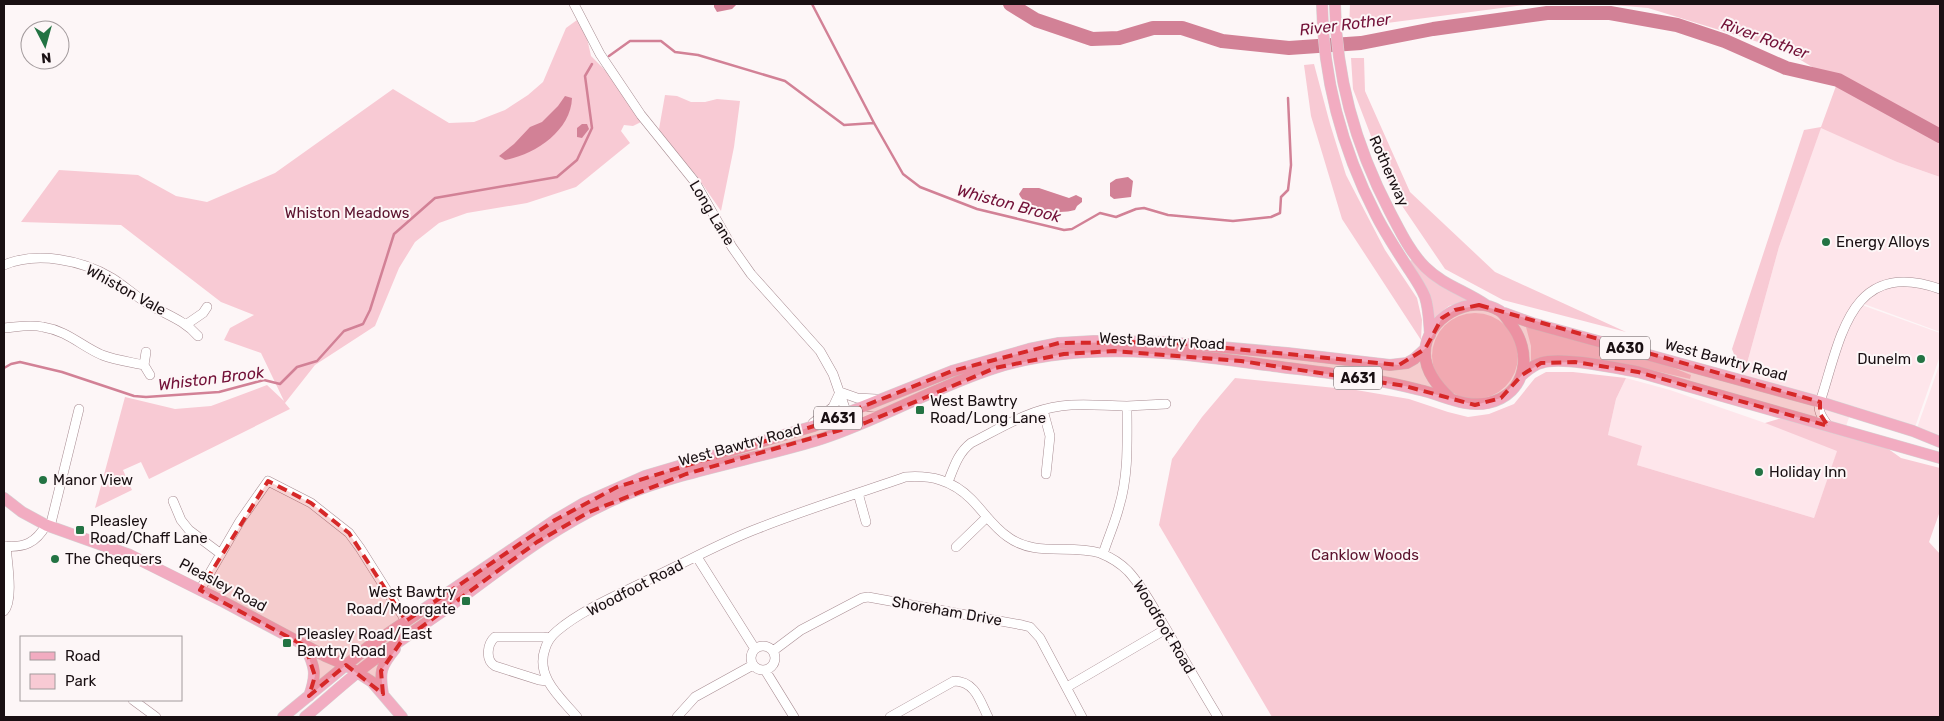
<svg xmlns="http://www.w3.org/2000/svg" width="1944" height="721" viewBox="0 0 1944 721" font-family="Rubik,sans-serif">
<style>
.built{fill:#fee6eb}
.green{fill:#f8cad4}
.water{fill:#d28196}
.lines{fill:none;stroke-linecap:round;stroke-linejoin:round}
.stream{stroke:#d28196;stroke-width:2.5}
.river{stroke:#d28196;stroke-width:14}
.minor-casing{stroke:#a88c92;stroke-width:10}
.major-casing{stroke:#d6d4d5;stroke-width:12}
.minor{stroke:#fff;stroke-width:9}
.major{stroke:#f2acc1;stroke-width:11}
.marked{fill:#d62828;fill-opacity:0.2;stroke:#d62828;stroke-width:4;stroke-dasharray:10 6;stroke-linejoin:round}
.poi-dot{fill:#237343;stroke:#fdf6f7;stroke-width:2}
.labels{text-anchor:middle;stroke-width:4;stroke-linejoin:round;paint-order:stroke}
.shield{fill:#fdf6f7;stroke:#5e5557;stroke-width:1}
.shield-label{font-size:14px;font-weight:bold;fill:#1a1013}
.street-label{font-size:15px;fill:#1a1013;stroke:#fdf6f7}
.park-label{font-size:15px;fill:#5b122d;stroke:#fdf6f7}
.poi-label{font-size:15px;fill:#1a1013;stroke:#fdf6f7;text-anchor:start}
.water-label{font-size:16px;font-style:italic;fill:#721037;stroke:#fdf6f7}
</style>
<rect width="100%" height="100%" fill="#fdf6f7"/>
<path class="built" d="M 1821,127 L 1897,162 L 1940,177 L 1940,332 L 1856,301 L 1844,321 L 1818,396 L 1743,378 L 1779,247 Z
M 1859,304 L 1940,333 L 1940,356 L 1915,427 L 1853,406 L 1814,518 L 1637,465 L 1608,435 L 1616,399 L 1626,378 L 1670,390 L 1765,423 L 1817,428 L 1833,371 L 1851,316 Z
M 1940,363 L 1940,436 L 1917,428 Z"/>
<path class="green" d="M 1350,4 L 1531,4 L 1349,28 Z
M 1603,4 L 1940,4 L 1940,177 L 1897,162 L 1821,128 L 1779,247 L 1743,378 L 1732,349 L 1804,130 L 1821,127 L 1836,86 L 1884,110 L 1784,50 L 1648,8 Z
M 577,20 L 587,38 L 591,56 L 608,73 L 641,122 L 633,126 L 624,125 L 621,131 L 630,143 L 576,187 L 527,203 L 467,213 L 439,223 L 415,242 L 399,268 L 375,326 L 315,365 L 285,403 L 290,409 L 149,479 L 141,462 L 123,470 L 132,490 L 95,508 L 125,397 L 175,409 L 211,406 L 267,385 L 284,401 L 261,353 L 224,340 L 230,328 L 254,315 L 221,302 L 121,225 L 21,222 L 59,170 L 138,175 L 176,196 L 207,202 L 275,173 L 393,89 L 449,123 L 474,122 L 505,110 L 528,95 L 543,82 L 566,28 Z
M 1351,58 L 1364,58 L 1365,91 L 1410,192 L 1495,272 L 1626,332 L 1503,300 L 1445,269 L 1392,191 L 1353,89 Z
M 1314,64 L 1330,124 L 1346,175 L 1385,250 L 1417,298 L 1422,320 L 1421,340 L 1342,219 L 1311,116 L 1304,65 Z
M 665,95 L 677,96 L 691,102 L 705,102 L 717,99 L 740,101 L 734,147 L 721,211 L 696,175 L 662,138 L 659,129 Z
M 1412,260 C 1430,278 1445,289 1468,300 L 1449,306 L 1434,318 L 1409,261 Z
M1432 356a43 43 0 1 1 86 0a43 43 0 1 1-86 0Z
M 1526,327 L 1664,364 L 1691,375 L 1690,379 L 1643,368 L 1531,362 L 1531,346 Z
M 1546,372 L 1573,372 L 1626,378 L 1616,399 L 1608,435 L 1642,446 L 1637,465 L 1814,518 L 1837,451 L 1765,423 L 1785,417 L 1887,448 L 1901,458 L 1940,468 L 1940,511 L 1929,542 L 1940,554 L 1940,717 L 1272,717 L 1159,525 L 1172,459 L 1202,417 L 1235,378 L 1356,390 L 1409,399 L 1448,412 L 1468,417 L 1489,414 L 1514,404 L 1535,378 Z"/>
<path class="water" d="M 714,4 L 737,4 L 732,9 L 717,12 L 714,7 Z
M 565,96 L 572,98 C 571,131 534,155 505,160 L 499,156 L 514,144 L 530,127 L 542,122 L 558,106 Z
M 582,124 L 587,124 L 589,129 L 582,138 L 577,137 L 577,128 Z
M 1128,177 L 1133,181 L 1131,197 L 1114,199 L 1110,196 L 1110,183 L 1116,179 Z
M 1023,188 L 1039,188 L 1069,198 L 1076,195 L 1082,198 L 1082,202 L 1077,206 L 1075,210 C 1059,215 1026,211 1019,194 Z"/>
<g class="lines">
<path class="stream" d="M 812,4 L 874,123
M 609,56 L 630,41 L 661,41 L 675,52 L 698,55 L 785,81 L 844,125 L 874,123 L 903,174 L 920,187 L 977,209 L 1064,230 L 1072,229 L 1100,213 L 1116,217 L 1136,209 L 1144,208 L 1168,215 L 1233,221 L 1271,217 L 1280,213 L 1281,197 L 1288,190 L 1291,165 L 1288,98
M 4,368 L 11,364 L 20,362 L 62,372 L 134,396 L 146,397 L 219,392 L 264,380 L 280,384 L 297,367 L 317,361 L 344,331 L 363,324 L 370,310 L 394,234 L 435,198 L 557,177 L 577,160 L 592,128 L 585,76 L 592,64"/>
<path class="river" d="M 1010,4 L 1036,20 L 1092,39 L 1119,38 L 1153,28 L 1182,28 L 1222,41 L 1289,48 L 1361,43 L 1433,29 L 1547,13 L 1610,13 L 1677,25 L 1725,41 L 1786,68 L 1838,80 L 1940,136"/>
<g class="minor-casing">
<path id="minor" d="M 574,4 L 600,54 L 641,115 L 695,182 L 732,247 L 751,274 L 820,351 L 833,374 L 847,414 L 875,417
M 4,265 C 37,251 82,260 112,278 C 125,286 136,297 150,305 C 167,315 184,320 198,336
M 187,324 L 203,313 L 207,307
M 4,328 C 17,327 30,324 43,327 C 68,331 81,346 102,355 C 115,360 130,362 144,365
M 146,352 L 144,365 L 150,375
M 840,392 L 857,398 L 876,399
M 1127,406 L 1166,404
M 1043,410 L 1050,436 L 1046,474
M 813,423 L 833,407 L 840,392
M 1828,426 C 1823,418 1817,412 1820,402 C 1841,338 1850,257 1940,289
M 948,482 C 954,467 958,453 971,443 C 999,429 1028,410 1061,406 C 1082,403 1105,406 1127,406 C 1127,440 1129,474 1119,507 C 1115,523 1108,538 1103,554
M 858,493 L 866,522
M 173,501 L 181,520 L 189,530 L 221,554
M 50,527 L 79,409
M 4,546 C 24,548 36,543 46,525
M 956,547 L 987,517
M 697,557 L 755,649
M 200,590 L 240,521 L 268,481 L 311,503 L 349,533 L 360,548 L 406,621
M 4,611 C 14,600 7,561 6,546
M751 658a12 12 0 1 1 24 0a12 12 0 1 1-24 0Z
M 773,651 L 801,630 L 862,598 L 868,597 L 1022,625 L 1030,627 L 1040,638 L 1082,717
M 765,670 L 794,717
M 547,681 L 539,680 L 495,666 C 485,660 487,644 495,637 L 543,637 L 550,638
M 1067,687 L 1166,629
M 133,700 L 156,717
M 577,717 C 561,698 535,677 545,649 C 547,642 551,636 557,631 C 584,608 625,592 656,576 C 690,560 724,541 759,528 C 807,509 857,494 905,477 C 931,475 952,480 971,499 C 984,512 993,527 1008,537 C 1035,557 1069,544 1100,553 C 1110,557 1121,564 1128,571 C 1142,586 1152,605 1162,622 C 1181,654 1199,686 1218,717
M 677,717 L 695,697 L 753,665
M 890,717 L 954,681 C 975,681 980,701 988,717"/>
</g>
<g class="major-casing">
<path id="major" d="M 1322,4 C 1323,78 1342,149 1376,215 C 1385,233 1397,251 1408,268 C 1414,277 1421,287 1425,297 C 1429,309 1429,322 1430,335
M 1335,4 C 1336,78 1356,147 1390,212 C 1400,231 1410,252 1425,267 C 1443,285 1466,291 1486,305
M 1504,313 L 1532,323 L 1820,402 L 1913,431 L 1940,442
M 1522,375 C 1528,370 1533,365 1541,363 C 1561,356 1616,368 1638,372 L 1940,458
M 4,498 L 22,512 L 46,525 L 130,555 L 222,601 L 325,656 L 346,665 L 372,682 L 402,717
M 305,646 C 315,667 317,674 309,696
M 383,694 C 379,672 381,666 395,649
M 283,717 L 368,647 L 555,520 L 584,503 L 645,476 L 814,426 L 952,371 L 1029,349 L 1059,343 L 1094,341 L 1165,342 L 1287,353 L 1390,365 L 1407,363 L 1414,359 L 1425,349
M 305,717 C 327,699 348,679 371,662 C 400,640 431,620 460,599 C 511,561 560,523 618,498 C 683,470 754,460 821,439 C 880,420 935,387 995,368 C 1087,339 1187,354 1281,367 C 1328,373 1375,378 1420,390 C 1443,395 1464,408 1488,403 C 1528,394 1533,351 1510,323 C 1508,320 1503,313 1500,311 C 1470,292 1425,319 1425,353 C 1425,372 1438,387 1451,399"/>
</g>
<use href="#minor" class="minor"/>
<use href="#major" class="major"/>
</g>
<path class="marked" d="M 1479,305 L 1820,402 L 1820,414 L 1828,426 L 1638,372 L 1575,362 L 1541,363 L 1522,375 L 1501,398 L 1475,405 L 1405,386 L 1241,361 L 1114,351 L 1064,354 L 995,368 L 865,423 L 686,474 L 589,512 L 537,542 L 401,642 L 381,671 L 383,694 L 346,665 L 309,696 L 315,676 L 305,646 L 200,590 L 268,481 L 311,503 L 349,533 L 406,621 L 555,520 L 617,487 L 814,426 L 952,371 L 1059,343 L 1165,342 L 1399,365 L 1425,349 L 1442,318 L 1455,310 Z"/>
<g class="poi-dot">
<circle cx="1826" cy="242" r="5"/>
<circle cx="1921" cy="359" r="5"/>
<rect x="915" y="405" width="10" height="10" rx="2.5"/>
<circle cx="1759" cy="472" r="5"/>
<circle cx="43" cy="480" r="5"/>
<rect x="75" y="525" width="10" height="10" rx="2.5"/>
<circle cx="55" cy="559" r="5"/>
<rect x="461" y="596" width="10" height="10" rx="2.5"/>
<rect x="282" y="638" width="10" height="10" rx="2.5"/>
</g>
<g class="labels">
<g class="shield">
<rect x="1600" y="336.5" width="50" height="23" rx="4"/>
<rect x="1334" y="366.5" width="48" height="23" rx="4"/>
<rect x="814" y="406.5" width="48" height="23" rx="4"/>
</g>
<g class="shield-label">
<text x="1625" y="353">A630</text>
<text x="1358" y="383">A631</text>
<text x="838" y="423">A631</text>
</g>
<g class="street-label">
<text transform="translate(1389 171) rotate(66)" y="5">Rotherway</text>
<text transform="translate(712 213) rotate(59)" y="5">Long Lane</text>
<text transform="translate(126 290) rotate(29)" y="5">Whiston Vale</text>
<text transform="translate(1162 341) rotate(3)" y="5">West Bawtry Road</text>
<text transform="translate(1726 360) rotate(15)" y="5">West Bawtry Road</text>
<text transform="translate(740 445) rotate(-15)" y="5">West Bawtry Road</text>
<text transform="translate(223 585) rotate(28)" y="5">Pleasley Road</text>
<text transform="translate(635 588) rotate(-27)" y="5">Woodfoot Road</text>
<text transform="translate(947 611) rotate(10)" y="5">Shoreham Drive</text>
<text transform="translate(1164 627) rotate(59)" y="5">Woodfoot Road</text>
</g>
<g class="park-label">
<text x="347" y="218">Whiston Meadows</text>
<text x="1365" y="560">Canklow Woods</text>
</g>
<g class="poi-label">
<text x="1836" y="247">Energy Alloys</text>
<text x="1911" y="364" text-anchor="end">Dunelm</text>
<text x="930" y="406">West Bawtry<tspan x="930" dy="17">Road/Long Lane</tspan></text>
<text x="1769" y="477">Holiday Inn</text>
<text x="53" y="485">Manor View</text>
<text x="90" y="526">Pleasley<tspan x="90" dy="17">Road/Chaff Lane</tspan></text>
<text x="65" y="564">The Chequers</text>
<text x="456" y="597" text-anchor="end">West Bawtry<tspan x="456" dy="17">Road/Moorgate</tspan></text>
<text x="297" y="639">Pleasley Road/East<tspan x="297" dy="17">Bawtry Road</tspan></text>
</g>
<g class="water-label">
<text transform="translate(1345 24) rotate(-7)" y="6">River Rother</text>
<text transform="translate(1765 38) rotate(20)" y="6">River Rother</text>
<text transform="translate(1009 203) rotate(15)" y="6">Whiston Brook</text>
<text transform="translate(211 378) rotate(-7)" y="6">Whiston Brook</text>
</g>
</g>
<rect width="1944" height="721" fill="none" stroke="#1a1013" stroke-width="10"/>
<rect x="20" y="636" width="162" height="65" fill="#fdf6f7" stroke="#a29a9c"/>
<rect x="30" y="652" width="25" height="8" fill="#f2acc1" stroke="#a29a9c"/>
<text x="65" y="661" font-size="15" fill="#1a1013">Road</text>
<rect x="30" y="674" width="25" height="15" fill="#f8cad4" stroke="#a29a9c"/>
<text x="65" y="686" font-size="15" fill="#1a1013">Park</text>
<g transform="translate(45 45) rotate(174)"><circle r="24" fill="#fdf6f7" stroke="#a29a9c"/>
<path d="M0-4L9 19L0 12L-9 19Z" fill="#237343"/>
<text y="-8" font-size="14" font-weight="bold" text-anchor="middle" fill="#1a1013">N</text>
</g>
</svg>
